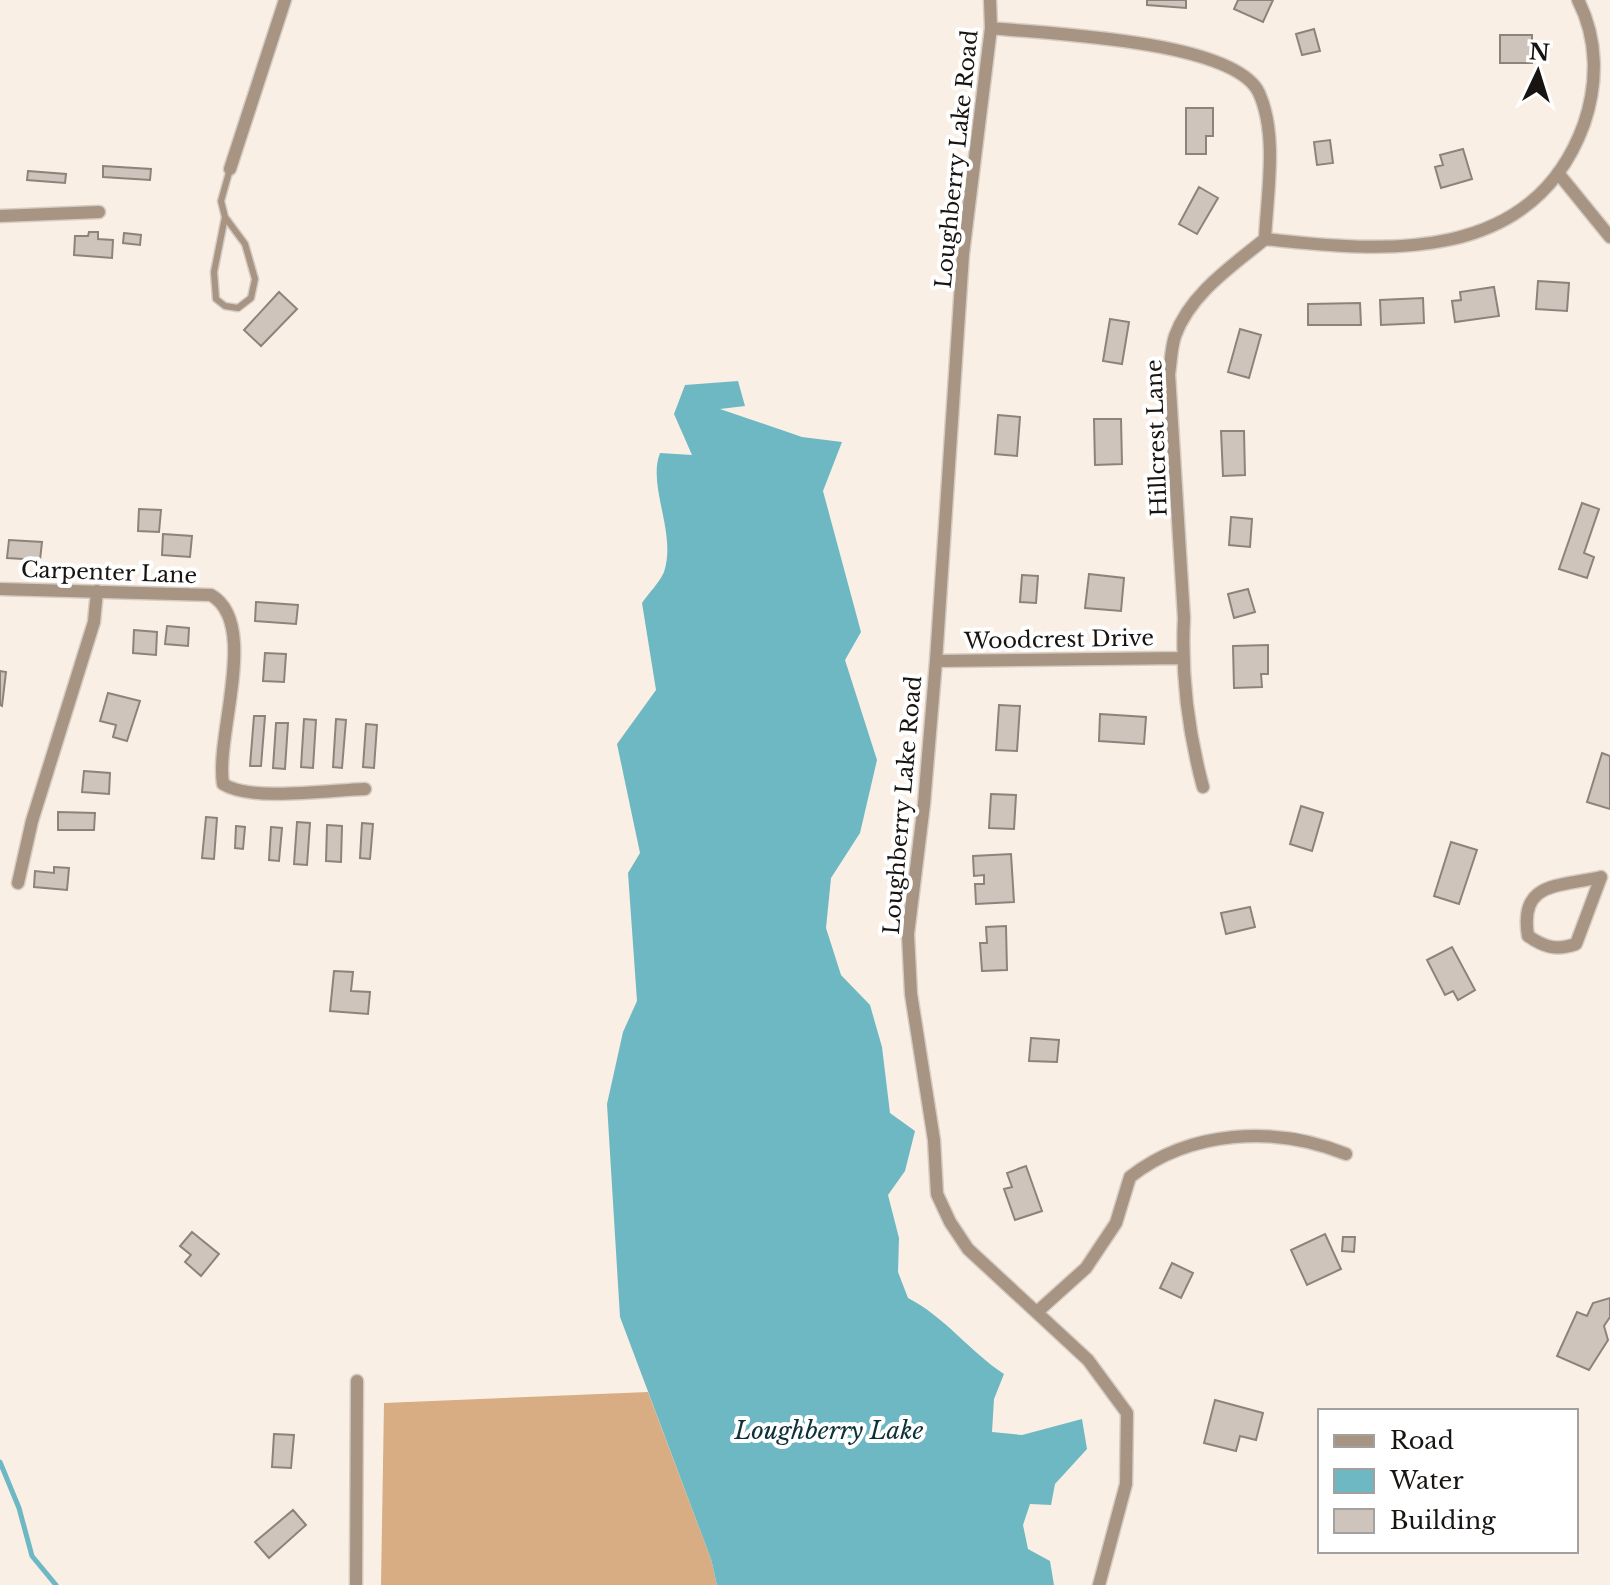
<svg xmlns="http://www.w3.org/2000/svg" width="1610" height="1585" viewBox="0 0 1610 1585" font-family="'Libre Baskerville',serif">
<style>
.forest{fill:#d9ad83}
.water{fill:#6eb8c4}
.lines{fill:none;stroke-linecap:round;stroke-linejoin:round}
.stream{stroke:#6eb8c4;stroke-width:5}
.building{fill:#cec4bb;stroke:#8c837a;stroke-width:2}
.lane-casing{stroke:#d5ccc3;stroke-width:9}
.street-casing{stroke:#d5ccc3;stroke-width:15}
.lane{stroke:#a79482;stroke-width:6}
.street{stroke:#a79482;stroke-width:12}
.labels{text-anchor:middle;stroke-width:8;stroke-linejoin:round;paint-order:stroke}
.street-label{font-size:22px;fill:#171411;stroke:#fff}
.water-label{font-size:24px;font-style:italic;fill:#0c3137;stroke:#fff}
</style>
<rect width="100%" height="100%" fill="#f9efe5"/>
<path class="forest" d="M 648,1392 L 711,1559 L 717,1585 L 381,1585 L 384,1403 Z"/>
<path class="water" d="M 738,381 L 745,406 L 720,409 L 802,437 L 842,442 L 823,491 L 861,632 L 845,660 L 877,760 L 860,833 L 831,878 L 826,928 L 841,975 L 870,1005 L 882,1047 L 890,1113 L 915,1131 L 905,1171 L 888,1195 L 899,1238 L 898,1272 L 908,1298 C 945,1317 969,1351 1004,1374 L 994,1399 L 992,1432 L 1022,1435 L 1082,1419 L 1087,1449 L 1055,1484 L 1051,1505 L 1030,1504 L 1023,1525 L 1028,1549 L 1050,1561 L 1054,1585 L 717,1585 L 711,1559 L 620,1317 L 607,1104 L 623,1032 L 637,1001 L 628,873 L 640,853 L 617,744 L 656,690 L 642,603 C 648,594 660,582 664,572 C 677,533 647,486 660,453 L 692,455 L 674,414 L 685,385 Z"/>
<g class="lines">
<path class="stream" d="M 0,1462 L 19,1508 L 32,1556 L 56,1585"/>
</g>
<path class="building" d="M 1147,0 L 1186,0 L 1186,8 L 1147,5 Z
M 1238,0 L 1273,0 L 1263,22 L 1234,9 Z
M 1314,29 L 1320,51 L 1302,55 L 1296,34 Z
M 1500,35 L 1532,35 L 1532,63 L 1500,63 Z
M 1186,108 L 1213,108 L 1213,136 L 1206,136 L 1206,154 L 1186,154 Z
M 1330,140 L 1333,163 L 1317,165 L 1314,142 Z
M 1463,149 L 1472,179 L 1441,188 L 1435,167 L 1443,165 L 1440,155 Z
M 103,166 L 151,169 L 150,180 L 103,177 Z
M 28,171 L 66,174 L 65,183 L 27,180 Z
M 1199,187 L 1218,198 L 1197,234 L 1179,224 Z
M 89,232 L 98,232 L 98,239 L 113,240 L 112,258 L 74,255 L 75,236 L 88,236 Z
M 124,233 L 141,235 L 140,245 L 123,243 Z
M 1538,281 L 1569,283 L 1567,311 L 1536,309 Z
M 1494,287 L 1499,316 L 1455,322 L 1452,301 L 1461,300 L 1460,292 Z
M 279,292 L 297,309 L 261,346 L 244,330 Z
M 1423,298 L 1424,323 L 1381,325 L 1380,300 Z
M 1360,303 L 1361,325 L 1308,325 L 1308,304 Z
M 1110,319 L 1129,322 L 1122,364 L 1103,361 Z
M 1240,329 L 1261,335 L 1249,378 L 1228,372 Z
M 998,415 L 1020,417 L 1017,456 L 995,454 Z
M 1094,419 L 1121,419 L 1122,464 L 1095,465 Z
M 1221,431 L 1244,431 L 1245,475 L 1223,476 Z
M 1582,503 L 1599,509 L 1584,553 L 1594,557 L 1587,578 L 1559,569 Z
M 139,509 L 161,510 L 159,532 L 138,531 Z
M 1231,517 L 1252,519 L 1250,547 L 1229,545 Z
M 163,534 L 192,536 L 190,557 L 162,555 Z
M 9,540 L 42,542 L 40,560 L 7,558 Z
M 1089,574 L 1124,578 L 1121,611 L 1085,608 Z
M 1022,575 L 1038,576 L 1036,603 L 1020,602 Z
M 1248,589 L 1255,612 L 1234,618 L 1228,594 Z
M 256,602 L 298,605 L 296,624 L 255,621 Z
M 167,626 L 189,628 L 188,646 L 165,644 Z
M 134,630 L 157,632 L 156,655 L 133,653 Z
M 1268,645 L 1268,674 L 1261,674 L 1262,687 L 1234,688 L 1233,646 Z
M 265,653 L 286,654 L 284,682 L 263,681 Z
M 0,671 L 6,672 L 2,706 L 0,705 Z
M 108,693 L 140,701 L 127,741 L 113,737 L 116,725 L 100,721 Z
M 999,705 L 1020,706 L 1017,751 L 996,750 Z
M 1100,714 L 1146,717 L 1144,744 L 1099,741 Z
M 254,716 L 265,716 L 261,766 L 250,766 Z
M 304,719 L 316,720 L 313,768 L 301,767 Z
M 336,719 L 346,720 L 342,768 L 333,767 Z
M 276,723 L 288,723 L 285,769 L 273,768 Z
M 366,724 L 377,725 L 374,768 L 363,767 Z
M 1602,753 L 1610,756 L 1610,809 L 1587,802 Z
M 84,771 L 110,773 L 109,794 L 82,792 Z
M 991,794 L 1016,795 L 1014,829 L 989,828 Z
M 1301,806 L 1323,813 L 1312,851 L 1290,844 Z
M 58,812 L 95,813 L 94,830 L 58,830 Z
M 206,817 L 217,818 L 214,859 L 202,858 Z
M 297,822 L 310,823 L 307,865 L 294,864 Z
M 362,823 L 373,824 L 370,859 L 360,858 Z
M 327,825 L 342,826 L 341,862 L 326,861 Z
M 236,826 L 245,827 L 243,849 L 235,848 Z
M 271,827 L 282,828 L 279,861 L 269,860 Z
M 1451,842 L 1477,850 L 1459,904 L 1434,896 Z
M 1011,854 L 1014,902 L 976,904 L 975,884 L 984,884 L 984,875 L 974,876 L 973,856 Z
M 54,867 L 69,868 L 67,890 L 34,887 L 35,871 L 54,873 Z
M 1250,907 L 1255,927 L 1226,934 L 1221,913 Z
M 1006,926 L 1007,970 L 982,971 L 980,943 L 987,943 L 986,927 Z
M 1452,947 L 1475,990 L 1458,1000 L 1453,991 L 1445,995 L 1427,960 Z
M 334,971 L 353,972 L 351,991 L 370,992 L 368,1014 L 330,1011 Z
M 1031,1038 L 1059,1040 L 1057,1062 L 1029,1061 Z
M 1026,1166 L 1042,1211 L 1015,1220 L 1004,1189 L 1012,1187 L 1007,1173 Z
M 192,1232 L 219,1254 L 201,1276 L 185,1262 L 191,1255 L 180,1246 Z
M 1325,1234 L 1341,1269 L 1307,1285 L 1291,1250 Z
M 1343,1237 L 1355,1237 L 1354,1252 L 1342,1251 Z
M 1172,1263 L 1193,1273 L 1181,1298 L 1160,1288 Z
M 1610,1298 L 1610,1317 L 1604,1326 L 1608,1340 L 1589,1370 L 1557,1356 L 1577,1312 L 1587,1316 L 1593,1303 Z
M 1215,1400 L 1263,1413 L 1256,1440 L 1240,1436 L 1236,1451 L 1204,1443 Z
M 274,1434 L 294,1435 L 291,1468 L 272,1467 Z
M 293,1510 L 306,1525 L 269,1558 L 255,1542 Z"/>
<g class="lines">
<g class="lane-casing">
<path id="lane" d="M 225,217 L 214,272 L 216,299 L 225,306 L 238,308 L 251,298 L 255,279 L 245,244 L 225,217 L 221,201 L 230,169"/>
</g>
<g class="street-casing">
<path id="street" d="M 990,0 L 991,28 L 963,254 L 936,661 L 924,804 L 908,934 L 911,994 L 934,1140 L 937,1194 L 950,1222 L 968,1249 L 1088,1360 L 1127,1413 L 1126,1484 L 1099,1585
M 991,28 C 1047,34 1234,40 1259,93 C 1278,135 1267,194 1265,239
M 230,169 L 285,0
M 1558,173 L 1610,237
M 0,216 L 99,212
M 0,589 L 211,595 C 260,623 215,735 223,784 C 251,802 331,790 365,789
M 936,661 L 1182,658
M 1203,787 C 1188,731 1181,676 1184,618 L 1169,374 C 1171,362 1171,348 1175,336 C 1190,294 1232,266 1265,239 C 1387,253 1533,264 1584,124 C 1598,83 1598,39 1578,0
M 1601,877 L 1576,944 C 1556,951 1544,947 1528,936 C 1519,881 1558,887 1601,877 Z
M 18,883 L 32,821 L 94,622 L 97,591
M 1037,1312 L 1086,1268 L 1116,1223 L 1130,1177 C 1190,1130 1275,1125 1346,1154
M 356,1585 L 357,1381"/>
</g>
<use href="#lane" class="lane"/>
<use href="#street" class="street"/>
</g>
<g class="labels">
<g class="street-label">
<text transform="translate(956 159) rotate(-84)" y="8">Loughberry Lake Road</text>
<text transform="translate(1156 438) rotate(-92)" y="8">Hillcrest Lane</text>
<text transform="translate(109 572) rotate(2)" y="8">Carpenter Lane</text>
<text transform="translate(1059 639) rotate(-1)" y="8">Woodcrest Drive</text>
<text transform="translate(902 805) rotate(-85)" y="8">Loughberry Lake Road</text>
</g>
<g class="water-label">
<text x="829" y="1439">Loughberry Lake</text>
</g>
</g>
<rect x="1318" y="1409" width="260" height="144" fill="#ffffff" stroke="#a2a1a0" stroke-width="2"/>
<rect x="1334" y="1435" width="40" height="12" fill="#a79482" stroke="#a2a1a0" stroke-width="2"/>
<text x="1390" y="1449" font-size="24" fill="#171411">Road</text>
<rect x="1334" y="1469" width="40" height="24" fill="#6eb8c4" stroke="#a2a1a0" stroke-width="2"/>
<text x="1390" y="1489" font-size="24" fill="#171411">Water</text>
<rect x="1334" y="1509" width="40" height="24" fill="#cec4bb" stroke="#a2a1a0" stroke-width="2"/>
<text x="1390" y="1529" font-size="24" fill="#171411">Building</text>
<g transform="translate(1538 72) rotate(4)" stroke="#ffffff" stroke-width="6" paint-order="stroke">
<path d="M0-6L14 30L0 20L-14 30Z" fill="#171411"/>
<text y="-12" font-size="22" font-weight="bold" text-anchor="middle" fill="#171411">N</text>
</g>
</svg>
